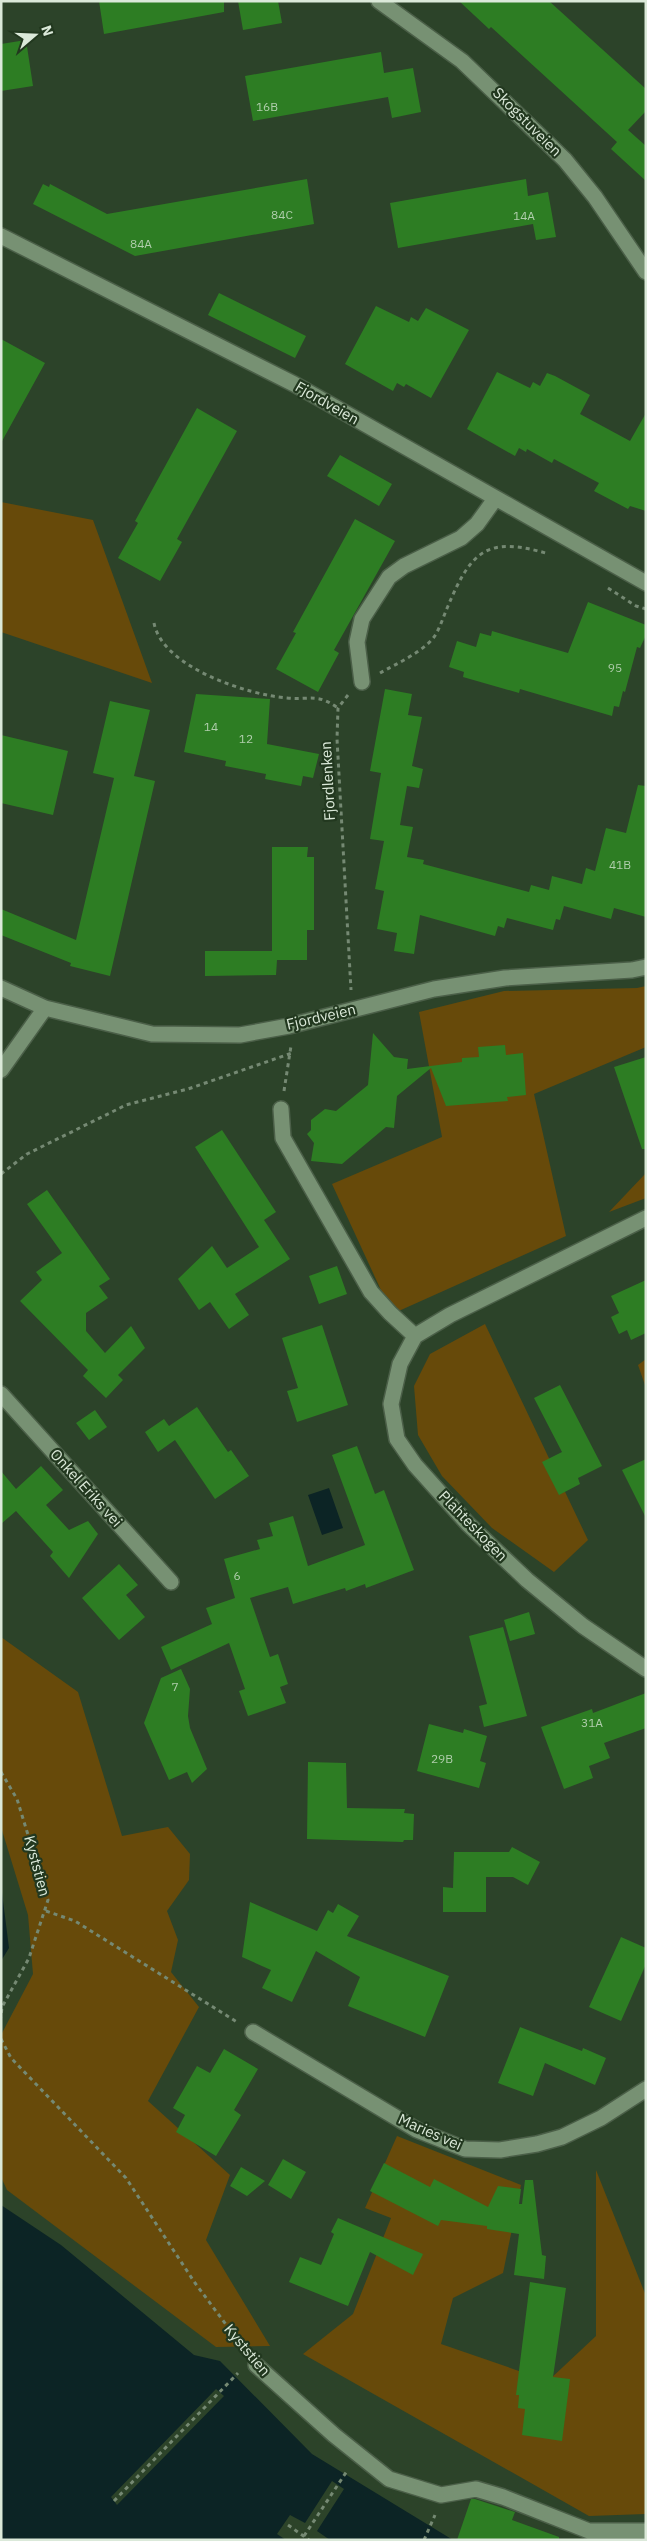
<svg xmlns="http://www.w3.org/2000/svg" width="647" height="2541" viewBox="0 0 647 2541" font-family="'IBM Plex Sans',sans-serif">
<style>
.green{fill:#674a0a}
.water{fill:#0c2425}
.pier{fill:#2c4329}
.building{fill:#2d7d23}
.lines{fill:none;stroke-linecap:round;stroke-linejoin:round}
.minor-casing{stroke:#4b5f48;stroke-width:18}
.path{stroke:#758973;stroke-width:3;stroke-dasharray:4 4;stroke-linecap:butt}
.minor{stroke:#779173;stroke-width:15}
.labels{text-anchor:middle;stroke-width:4.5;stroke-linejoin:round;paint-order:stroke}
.number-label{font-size:12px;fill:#b0ceac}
.street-label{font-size:15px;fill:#dbe9d9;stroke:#22381f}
</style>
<rect width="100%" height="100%" fill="#2c4329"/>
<path class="green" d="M 1,502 L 93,520 L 152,683 L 1,632 Z
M 646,986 L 646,1047 L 534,1094 L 566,1236 L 392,1314 L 332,1184 L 442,1137 L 419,1012 L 504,991 L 637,988 Z
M 646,1173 L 646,1198 L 609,1212 Z
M 485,1324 L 588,1540 L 554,1572 L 492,1528 L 442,1476 L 418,1435 L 414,1386 L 430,1354 Z
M 646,1359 L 646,1388 L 638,1365 Z
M 1,1637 L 78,1692 L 122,1836 L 168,1827 L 190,1854 L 189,1880 L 167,1911 L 178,1940 L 171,1972 L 199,2007 L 148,2101 L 230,2175 L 206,2240 L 270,2346 L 216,2347 L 7,2190 L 1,2177 L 1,2035 L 33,1974 L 28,1915 L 1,1827 Z
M 397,2136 L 521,2185 L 503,2273 L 453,2298 L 441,2344 L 548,2381 L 596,2336 L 596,2170 L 646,2296 L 646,2514 L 589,2516 L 303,2354 L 353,2314 L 391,2218 L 365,2208 Z"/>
<path class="water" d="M 329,1488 L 343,1528 L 322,1535 L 308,1495 Z
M 1,1885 L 9,1948 L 1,1961 Z
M 1,2205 L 61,2245 L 194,2355 L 220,2361 L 312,2454 L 453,2540 L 1,2540 Z"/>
<path class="pier" d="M 216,2389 L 224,2396 L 117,2505 L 111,2497 Z
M 332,2481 L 344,2489 L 317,2531 L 330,2540 L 286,2540 L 277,2534 L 290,2515 L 305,2523 Z"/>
<path class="building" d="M 99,1 L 224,1 L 224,12 L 104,34 Z
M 238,1 L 278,1 L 282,23 L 243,30 Z
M 459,1 L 549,1 L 646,89 L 646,111 L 628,130 L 646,146 L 646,181 L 611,149 L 617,142 L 491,27 L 489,29 Z
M 26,40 L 33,86 L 1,91 L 1,44 Z
M 381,52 L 384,73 L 413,68 L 421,112 L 392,118 L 388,97 L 253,121 L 245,76 Z
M 307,179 L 314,224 L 135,256 L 33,204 L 43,184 L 49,187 L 50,184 L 107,214 Z
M 526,179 L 528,196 L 548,192 L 556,237 L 536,240 L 533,224 L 398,248 L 390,203 Z
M 219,293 L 306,336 L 295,358 L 208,315 Z
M 376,306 L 409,322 L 411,317 L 418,321 L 426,308 L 469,330 L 431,398 L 406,384 L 404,387 L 397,383 L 393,391 L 345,364 Z
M 1,339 L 45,363 L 1,443 Z
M 497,372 L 530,388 L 533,382 L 540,386 L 547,373 L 555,376 L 590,395 L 580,414 L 630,441 L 646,413 L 646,511 L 630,506 L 628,509 L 594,491 L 599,483 L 554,459 L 552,463 L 527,449 L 526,452 L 519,448 L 515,456 L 467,429 Z
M 197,408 L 237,431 L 177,539 L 182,542 L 160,581 L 118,558 L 138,523 L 135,521 Z
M 340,455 L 392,484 L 379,506 L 327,476 Z
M 355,519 L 395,541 L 334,650 L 339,653 L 318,692 L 276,669 L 296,633 L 293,632 Z
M 588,602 L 646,625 L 646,635 L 640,648 L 637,647 L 625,692 L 623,691 L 619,707 L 614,706 L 612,716 L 520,689 L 519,693 L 463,677 L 464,672 L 449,667 L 457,641 L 476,647 L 480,633 L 491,636 L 492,631 L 568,653 Z
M 385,689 L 412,694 L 408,715 L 422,717 L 412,766 L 423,769 L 419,788 L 407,786 L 400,825 L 413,827 L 407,857 L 424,860 L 423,864 L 529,892 L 531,885 L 549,890 L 552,876 L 582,884 L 586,868 L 595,871 L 606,828 L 626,833 L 638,785 L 646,786 L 646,917 L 614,908 L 611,919 L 564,906 L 560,920 L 556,919 L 553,930 L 507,918 L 504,928 L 498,926 L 495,936 L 420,915 L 414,954 L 394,951 L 397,933 L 377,929 L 384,891 L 375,889 L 384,841 L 370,839 L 381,773 L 370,771 Z
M 196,694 L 270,699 L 267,744 L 319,754 L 313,778 L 303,776 L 301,786 L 265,779 L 266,774 L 225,766 L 226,761 L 184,752 Z
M 110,701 L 150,710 L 134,776 L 155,781 L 110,976 L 70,966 L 71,963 L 1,935 L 1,909 L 76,940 L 114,778 L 93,773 Z
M 1,735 L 68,751 L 53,815 L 1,803 Z
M 272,847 L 308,847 L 307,857 L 314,857 L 314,930 L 307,930 L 307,960 L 277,960 L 276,975 L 205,976 L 205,951 L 272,951 Z
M 373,1033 L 394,1057 L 408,1059 L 407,1069 L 462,1062 L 462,1058 L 479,1057 L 478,1047 L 505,1045 L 506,1055 L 523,1053 L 526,1095 L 507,1097 L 508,1101 L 446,1106 L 431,1068 L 397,1096 L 394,1128 L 386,1127 L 342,1164 L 311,1161 L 314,1143 L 307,1134 L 311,1130 L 311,1120 L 325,1109 L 336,1111 L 368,1085 Z
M 646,1057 L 646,1149 L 642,1149 L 614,1067 Z
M 222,1130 L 276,1212 L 264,1220 L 290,1259 L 235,1294 L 249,1315 L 229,1329 L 210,1302 L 199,1310 L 178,1279 L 212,1246 L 227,1268 L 259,1247 L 195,1147 Z
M 47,1190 L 110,1279 L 99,1286 L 108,1298 L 86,1313 L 86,1331 L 105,1353 L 131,1326 L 145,1348 L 118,1375 L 123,1380 L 106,1398 L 83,1376 L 88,1370 L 20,1301 L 42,1280 L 36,1272 L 62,1253 L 27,1204 Z
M 337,1266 L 347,1294 L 319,1304 L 309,1276 Z
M 646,1280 L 646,1333 L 631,1340 L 627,1330 L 619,1334 L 611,1317 L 619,1313 L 611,1296 Z
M 322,1325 L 348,1405 L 297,1422 L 287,1391 L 298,1388 L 282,1338 Z
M 560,1385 L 602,1466 L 578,1478 L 580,1484 L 559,1495 L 542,1462 L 562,1452 L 534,1398 Z
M 197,1407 L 228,1452 L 231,1450 L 249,1476 L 215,1499 L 175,1440 L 158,1452 L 145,1432 L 164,1419 L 169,1426 Z
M 95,1410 L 107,1427 L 89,1440 L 76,1423 Z
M 357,1446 L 375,1494 L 384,1490 L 414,1570 L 366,1588 L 365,1584 L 346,1591 L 345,1588 L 293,1604 L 288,1587 L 250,1598 L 270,1657 L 278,1654 L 288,1684 L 280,1687 L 286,1703 L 248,1716 L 239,1691 L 245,1689 L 229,1643 L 171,1670 L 161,1647 L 212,1624 L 206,1608 L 235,1598 L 224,1559 L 260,1549 L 257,1540 L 273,1536 L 269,1523 L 293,1516 L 308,1566 L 365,1545 L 332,1455 Z
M 646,1459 L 646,1518 L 622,1470 Z
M 41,1466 L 63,1490 L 46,1505 L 69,1530 L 88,1521 L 98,1534 L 69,1578 L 50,1556 L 53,1552 L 16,1511 L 1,1524 L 1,1471 L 16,1489 Z
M 119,1564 L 138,1585 L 126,1595 L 145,1617 L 119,1640 L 82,1598 Z
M 529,1612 L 535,1634 L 510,1641 L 504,1620 Z
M 503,1627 L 527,1716 L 484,1727 L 479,1706 L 487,1704 L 469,1636 Z
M 181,1669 L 190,1689 L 188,1716 L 190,1728 L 207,1769 L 192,1783 L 187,1772 L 169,1780 L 144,1723 L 161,1678 Z
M 646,1693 L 646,1728 L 604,1743 L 610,1758 L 589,1766 L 593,1778 L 564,1789 L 541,1727 L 592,1709 L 593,1713 Z
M 429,1724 L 463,1733 L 464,1729 L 487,1736 L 480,1761 L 486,1763 L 479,1788 L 417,1771 Z
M 308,1762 L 346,1763 L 347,1808 L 405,1809 L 404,1813 L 414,1814 L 413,1840 L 404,1840 L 403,1842 L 307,1839 Z
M 512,1847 L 540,1862 L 528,1885 L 513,1877 L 486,1877 L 486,1912 L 443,1912 L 443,1887 L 453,1888 L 454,1852 L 509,1852 Z
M 250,1902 L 317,1931 L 328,1910 L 333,1913 L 338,1904 L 359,1916 L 347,1936 L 449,1976 L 425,2037 L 348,2006 L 360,1977 L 316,1951 L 292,2002 L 262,1988 L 271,1970 L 242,1957 Z
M 621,1937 L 646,1948 L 646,1964 L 621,2021 L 589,2007 Z
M 520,2027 L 582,2051 L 583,2048 L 606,2058 L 595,2085 L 545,2063 L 533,2096 L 498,2083 Z
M 224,2049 L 258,2069 L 234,2110 L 241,2115 L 216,2156 L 176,2132 L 185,2115 L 173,2108 L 197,2066 L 210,2073 Z
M 283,2159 L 306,2172 L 291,2199 L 268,2185 Z
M 384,2163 L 430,2187 L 434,2179 L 488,2207 L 498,2186 L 521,2189 L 519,2204 L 522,2204 L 525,2180 L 533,2180 L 542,2255 L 546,2256 L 544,2279 L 514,2275 L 519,2234 L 487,2229 L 487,2226 L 441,2220 L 438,2226 L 370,2191 Z
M 241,2167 L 265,2181 L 247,2196 L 230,2186 Z
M 338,2218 L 423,2254 L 413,2275 L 370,2252 L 348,2306 L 289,2282 L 300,2257 L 321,2265 L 334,2234 L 331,2232 Z
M 530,2282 L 566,2288 L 553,2377 L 570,2379 L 562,2441 L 522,2435 L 525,2409 L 518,2408 L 519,2395 L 516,2395 Z
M 471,2499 L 475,2499 L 515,2512 L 512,2520 L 559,2537 L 559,2540 L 457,2540 Z"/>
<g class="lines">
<g class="minor-casing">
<path id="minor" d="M 379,1 L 462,61 L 565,160 L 595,197 L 646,272
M 1,236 L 294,384 L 646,583
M 362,682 L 357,642 L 362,619 L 389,577 L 404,566 L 461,538 L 477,524 L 495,499
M 1,988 L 45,1008 L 152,1034 L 240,1035 L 289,1026 L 434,989 L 505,978 L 632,970 L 646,967
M 1,1070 L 45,1008
M 281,1109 L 283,1138 L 371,1292 L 390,1313 L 415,1336
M 646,1218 L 450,1315 L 415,1336 L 400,1364 L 391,1404 L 397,1439 L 415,1465 L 468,1524 L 527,1580 L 583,1626 L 646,1669
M 1,1394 L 171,1582
M 253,2032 L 417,2130 L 465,2149 L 500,2150 L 537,2144 L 562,2137 L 601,2118 L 646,2089
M 256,2365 L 334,2435 L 389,2479 L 441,2495 L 476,2489 L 503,2497 L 589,2531 L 646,2531"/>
</g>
<path class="path" d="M 608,588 L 636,606 L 646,609
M 154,623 C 162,667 248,695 287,698 C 311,700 317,693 338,708
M 380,673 C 396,664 427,650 436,634 C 441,625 444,615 448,606 C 472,549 488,536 549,554
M 348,695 L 338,708 L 337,739 L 351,990
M 284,1091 L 291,1046
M 1,1174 L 27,1154 L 126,1105 L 188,1089 L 292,1053
M 1,1772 L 17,1799 L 48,1900 L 29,1958 L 2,2007 L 1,2017
M 46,1911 L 75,1921 L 237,2022
M 1,2039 L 11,2058 L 126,2178 L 195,2283 L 245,2350
M 114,2501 L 238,2373
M 288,2525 L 309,2540
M 304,2536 L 347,2471
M 424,2540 L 435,2515"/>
<use href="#minor" class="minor"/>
</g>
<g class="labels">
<g class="number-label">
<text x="267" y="111">16B</text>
<text x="282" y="219">84C</text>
<text x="524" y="220">14A</text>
<text x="141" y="248">84A</text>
<text x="615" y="672">95</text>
<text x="211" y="731">14</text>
<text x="246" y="743">12</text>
<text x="620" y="869">41B</text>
<text x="237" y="1580">6</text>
<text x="175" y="1691">7</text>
<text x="592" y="1727">31A</text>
<text x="442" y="1763">29B</text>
</g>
<g class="street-label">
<text transform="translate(527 122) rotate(45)" y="5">Skogstuveien</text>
<text transform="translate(327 403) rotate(30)" y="5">Fjordveien</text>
<text transform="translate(328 781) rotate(-93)" y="5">Fjordlenken</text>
<text transform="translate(321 1017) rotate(-13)" y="5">Fjordveien</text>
<text transform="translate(86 1488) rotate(48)" y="5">Onkel Eriks vei</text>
<text transform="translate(473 1526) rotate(46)" y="5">Plahteskogen</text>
<text transform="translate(37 1866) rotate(75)" y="5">Kyststien</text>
<text transform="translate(430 2132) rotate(24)" y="5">Maries vei</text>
<text transform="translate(247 2350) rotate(50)" y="5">Kyststien</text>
</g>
</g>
<rect width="647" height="2541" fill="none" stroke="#dbe9d9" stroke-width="5"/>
<g transform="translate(35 35) rotate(71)" stroke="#22381f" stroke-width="4" paint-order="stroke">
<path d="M0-4L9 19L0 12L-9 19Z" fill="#dbe9d9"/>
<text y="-8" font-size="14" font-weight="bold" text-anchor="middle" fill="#dbe9d9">N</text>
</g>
</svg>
